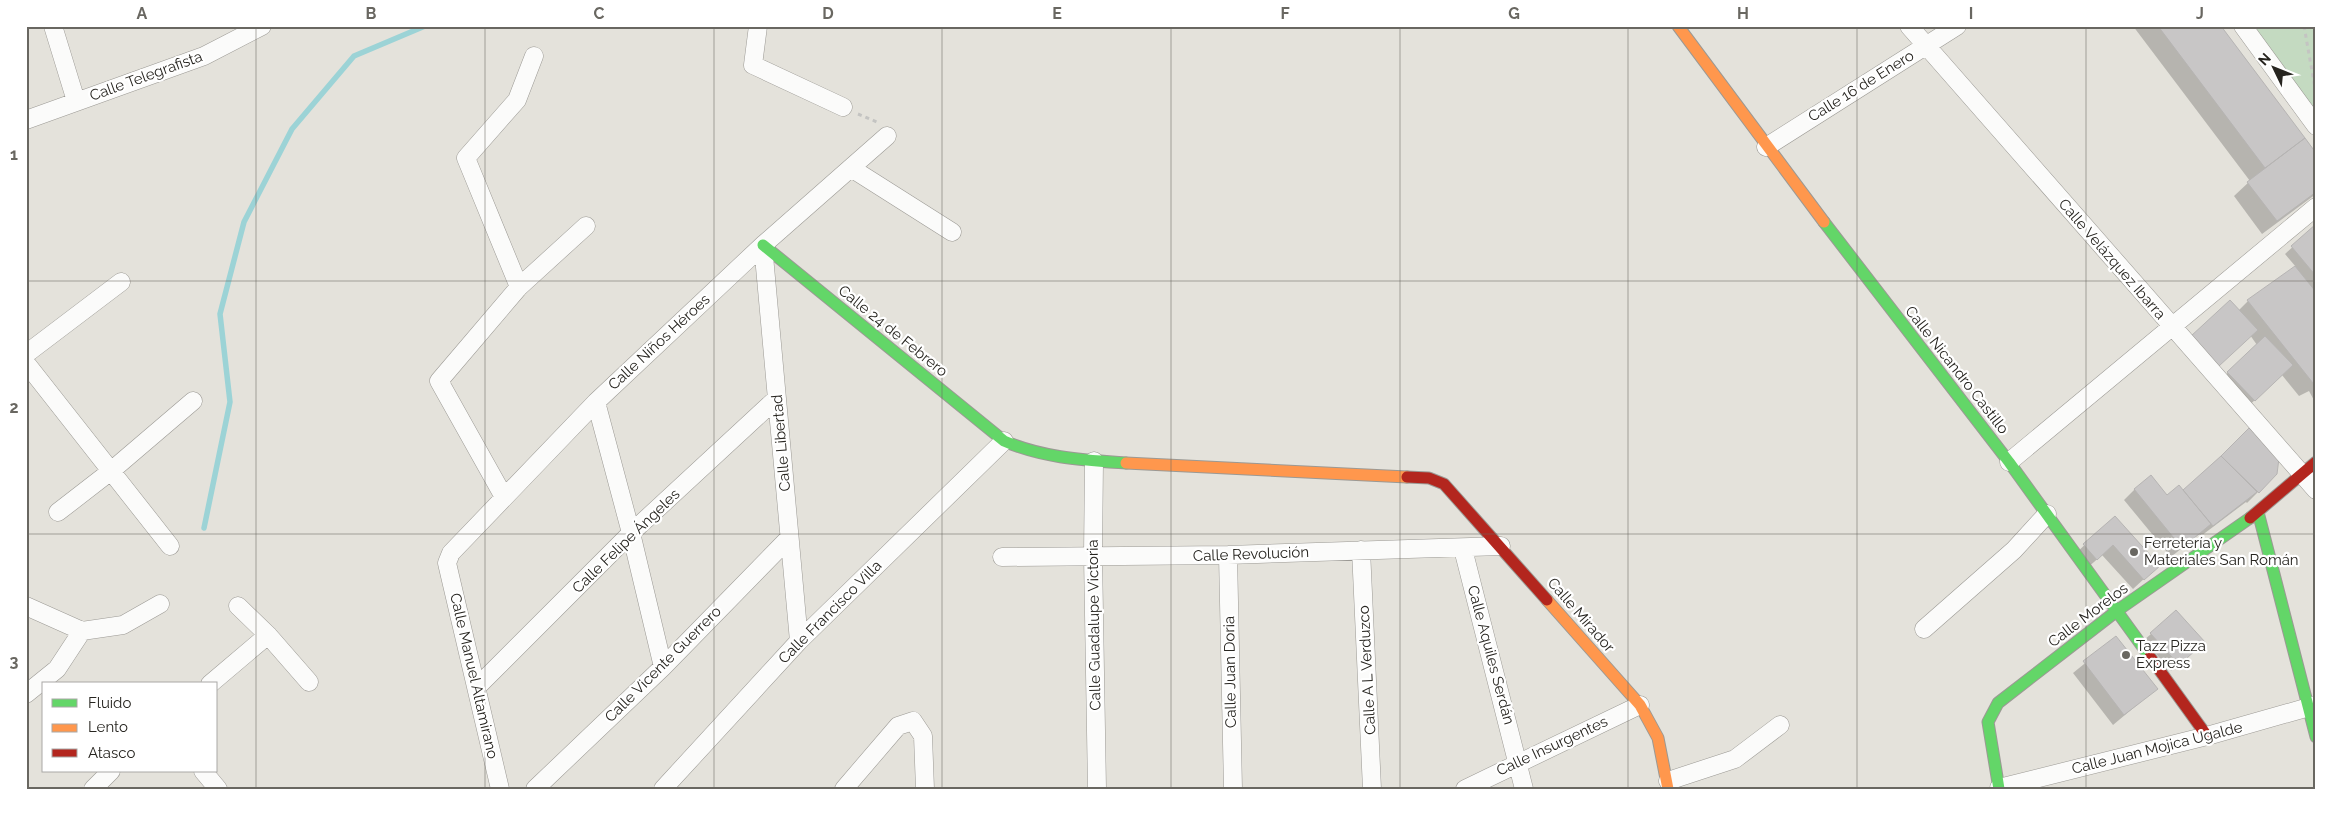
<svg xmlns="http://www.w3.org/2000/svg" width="2342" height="815" viewBox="0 0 2342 815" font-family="Raleway,sans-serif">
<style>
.green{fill:#c4dac1}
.shadow{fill:#0003}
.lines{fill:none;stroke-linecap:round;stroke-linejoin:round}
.stream{stroke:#9cd3d6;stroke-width:5.5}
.building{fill:#c8c6c6;stroke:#b6b4b3}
.street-casing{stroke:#9b9994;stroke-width:19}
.fast-casing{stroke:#9b9994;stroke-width:13}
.slow-casing{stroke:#9b9994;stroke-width:13}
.jam-casing{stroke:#9b9994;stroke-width:13}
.path{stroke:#c4c4c2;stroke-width:3;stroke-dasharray:4 4;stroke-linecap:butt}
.street{stroke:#fbfbfa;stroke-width:18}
.fast{stroke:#63d668;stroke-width:11}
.slow{stroke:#ff974d;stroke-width:11}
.jam{stroke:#b3261e;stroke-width:11}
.grid{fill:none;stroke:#696761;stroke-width:1;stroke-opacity:0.55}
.poi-dot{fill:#696761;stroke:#fff;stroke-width:2}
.labels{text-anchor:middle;stroke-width:4.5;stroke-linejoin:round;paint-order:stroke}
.street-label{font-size:15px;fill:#272520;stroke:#fff}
.poi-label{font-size:15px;fill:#272520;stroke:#fff;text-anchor:start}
.neatline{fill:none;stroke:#696761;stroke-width:2}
.grid-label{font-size:16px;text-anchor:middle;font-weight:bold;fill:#696761}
</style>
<rect width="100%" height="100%" fill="#e4e2db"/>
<path class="green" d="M 2251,26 L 2316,26 L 2316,118 Z"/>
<path class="shadow" d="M 2133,26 L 2219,26 L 2316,155 L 2316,194 L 2262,234 L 2234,196 L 2250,181 Z
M 2316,226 L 2316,404 L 2309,391 L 2299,396 L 2282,375 L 2243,411 L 2217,383 L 2257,345 L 2250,335 L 2208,375 L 2238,311 L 2248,301 L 2296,267 L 2285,254 Z
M 2249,430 L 2276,474 L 2247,503 L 2246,502 L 2201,536 L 2199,534 L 2171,557 L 2124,500 L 2135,489 L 2167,497 L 2183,492 Z
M 2114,517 L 2158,566 L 2133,589 L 2102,555 L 2086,569 L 2073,556 Z
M 2151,634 L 2196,649 L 2171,671 L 2144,640 Z
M 2116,638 L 2156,689 L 2113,725 L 2073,673 Z"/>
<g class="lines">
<path class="stream" d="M 204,528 L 230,402 L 220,314 L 244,222 L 292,129 L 354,56 L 425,26"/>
</g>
<path class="building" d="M 2158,26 L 2221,26 L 2305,138 L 2265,168 Z
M 2305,138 L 2316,153 L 2316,192 L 2277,221 L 2247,182 Z
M 2316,224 L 2316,276 L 2291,246 Z
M 2295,266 L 2316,292 L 2316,382 L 2313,383 L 2247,300 Z
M 2230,300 L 2258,330 L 2219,366 L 2191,336 Z
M 2265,336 L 2293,365 L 2255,401 L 2227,372 Z
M 2249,428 L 2279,458 L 2277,474 L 2259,493 L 2221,456 Z
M 2221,456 L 2257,492 L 2213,526 L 2183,490 Z
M 2151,475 L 2167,495 L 2179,485 L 2211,524 L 2182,548 L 2134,489 Z
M 2115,516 L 2160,566 L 2144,580 L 2113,545 L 2097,560 L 2083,544 Z
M 2176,610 L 2205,642 L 2179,665 L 2150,633 Z
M 2116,636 L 2158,689 L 2124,715 L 2083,661 Z"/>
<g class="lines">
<g class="street-casing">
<path id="street" d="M 53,26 L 76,101
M 758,26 L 753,65 L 843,107
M 1909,26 L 2316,490
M 2243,26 L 2316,126
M 26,120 L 204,56 L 262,26
M 1766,147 L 1957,26
M 851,168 L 952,232
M 763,245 L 799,641
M 519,287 L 466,158 L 517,100 L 534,56
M 26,354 L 121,282
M 26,363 L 170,546
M 596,402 L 631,533 L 663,667
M 1094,461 L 1093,556 L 1097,789
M 2009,462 L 2316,207
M 504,497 L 439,381 L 519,287 L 586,226
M 58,512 L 111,471 L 193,401
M 1463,549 L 1524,789
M 1361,550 L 1372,789
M 1228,555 L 1233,789
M 1002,557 L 1228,555 L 1501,546
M 26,606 L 82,631 L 123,625 L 160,604
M 238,606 L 268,635 L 309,682
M 1924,629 L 2014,550 L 2047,514
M 210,684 L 268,635
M 477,687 L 631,533 L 777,398
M 26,694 L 57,669 L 82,631
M 203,771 L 218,789
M 1668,781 L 1735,759 L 1780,725
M 1999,788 L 2207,736 L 2316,705
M 93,789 L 111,771
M 500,789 L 450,576 L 447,563 L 451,553 L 596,402 L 763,245 L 887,136
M 535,789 L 663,667 L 789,538
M 663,789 L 799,641 L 1004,441
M 844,789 L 898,726 L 913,721 L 923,736 L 925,789
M 1465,789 L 1640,705"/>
</g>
<g class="fast-casing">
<path id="fast" d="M 1824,222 L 2009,462 L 2150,657
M 763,245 L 1004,441 C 1043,458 1084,460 1126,463
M 2258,512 L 2316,737
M 1999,789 L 1988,722 L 1998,703 L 2118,610 L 2250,518"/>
</g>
<g class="slow-casing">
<path id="slow" d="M 1678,26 L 1824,222
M 1126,463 L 1407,477
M 1547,600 L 1640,705 L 1658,738 L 1668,789"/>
</g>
<g class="jam-casing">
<path id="jam" d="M 1407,477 L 1429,478 L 1444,484 L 1547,600
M 2250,518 L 2316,462
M 2150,657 L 2207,736"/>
</g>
<path class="path" d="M 2304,26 L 2315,88
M 858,114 L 877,122"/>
<use href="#street" class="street"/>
<use href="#fast" class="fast"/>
<use href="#slow" class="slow"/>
<use href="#jam" class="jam"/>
</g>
<path class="grid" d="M 256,26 L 256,789M 485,26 L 485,789M 714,26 L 714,789M 942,26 L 942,789M 1171,26 L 1171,789M 1400,26 L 1400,789M 1628,26 L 1628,789M 1857,26 L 1857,789M 2086,26 L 2086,789M 26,281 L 2316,281M 26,534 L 2316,534"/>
<g class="poi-dot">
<circle cx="2134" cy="552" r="5"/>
<circle cx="2126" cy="655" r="5"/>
</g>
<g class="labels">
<g class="street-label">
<text transform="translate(146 76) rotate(-20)" y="5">Calle Telegrafista</text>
<text transform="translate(1861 86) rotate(-32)" y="5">Calle 16 de Enero</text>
<text transform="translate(2112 259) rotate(49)" y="5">Calle Velázquez Ibarra</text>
<text transform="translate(893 331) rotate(39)" y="5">Calle 24 de Febrero</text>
<text transform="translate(659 342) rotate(-43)" y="5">Calle Niños Héroes</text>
<text transform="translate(1957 370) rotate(52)" y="5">Calle Nicandro Castillo</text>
<text transform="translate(781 443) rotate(-95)" y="5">Calle Libertad</text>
<text transform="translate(626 541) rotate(-44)" y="5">Calle Felipe Ángeles</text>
<text transform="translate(1251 554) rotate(-2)" y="5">Calle Revolución</text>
<text transform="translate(830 612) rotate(-45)" y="5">Calle Francisco Villa</text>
<text transform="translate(1581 615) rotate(49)" y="5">Calle Mirador</text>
<text transform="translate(2088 615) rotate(-37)" y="5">Calle Morelos</text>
<text transform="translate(1094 625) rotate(-91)" y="5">Calle Guadalupe Victoria</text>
<text transform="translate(1491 655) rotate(75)" y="5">Calle Aquiles Serdán</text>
<text transform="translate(663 664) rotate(-45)" y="5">Calle Vicente Guerrero</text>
<text transform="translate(1367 670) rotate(-93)" y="5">Calle A L Verduzco</text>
<text transform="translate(1230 672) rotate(-91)" y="5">Calle Juan Doria</text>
<text transform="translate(474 676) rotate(77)" y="5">Calle Manuel Altamirano</text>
<text transform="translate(1552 746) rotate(-25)" y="5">Calle Insurgentes</text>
<text transform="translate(2157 748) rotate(-14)" y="5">Calle Juan Mojica Ugalde</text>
</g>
<g class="poi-label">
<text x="2144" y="548">Ferretería y<tspan x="2144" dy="17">Materiales San Román</tspan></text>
<text x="2136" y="651">Tazz Pizza<tspan x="2136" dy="17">Express</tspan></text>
</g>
</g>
<rect width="2342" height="815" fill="none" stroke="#ffffff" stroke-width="55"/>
<rect x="42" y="682" width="175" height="90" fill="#ffffff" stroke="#a9a8a6"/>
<rect x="52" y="699" width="25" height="8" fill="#63d668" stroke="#a9a8a6"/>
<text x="88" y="708" font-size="15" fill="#272520">Fluido</text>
<rect x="52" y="724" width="25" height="8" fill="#ff974d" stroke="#a9a8a6"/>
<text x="88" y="732" font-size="15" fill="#272520">Lento</text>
<rect x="52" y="749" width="25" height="8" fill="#b3261e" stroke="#a9a8a6"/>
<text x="88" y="758" font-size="15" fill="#272520">Atasco</text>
<g transform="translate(2274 68) rotate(313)" stroke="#ffffff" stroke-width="4" paint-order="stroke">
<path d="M0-4L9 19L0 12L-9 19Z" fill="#272520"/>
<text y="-8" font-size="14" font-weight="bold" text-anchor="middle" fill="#272520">N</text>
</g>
<rect x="28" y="28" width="2286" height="760" class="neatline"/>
<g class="grid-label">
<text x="142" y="19">A</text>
<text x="371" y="19">B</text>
<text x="599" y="19">C</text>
<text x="828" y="19">D</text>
<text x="1057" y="19">E</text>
<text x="1285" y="19">F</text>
<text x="1514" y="19">G</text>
<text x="1743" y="19">H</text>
<text x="1971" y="19">I</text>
<text x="2200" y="19">J</text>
<text x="14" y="160">1</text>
<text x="14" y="413">2</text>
<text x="14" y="667">3</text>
</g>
</svg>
